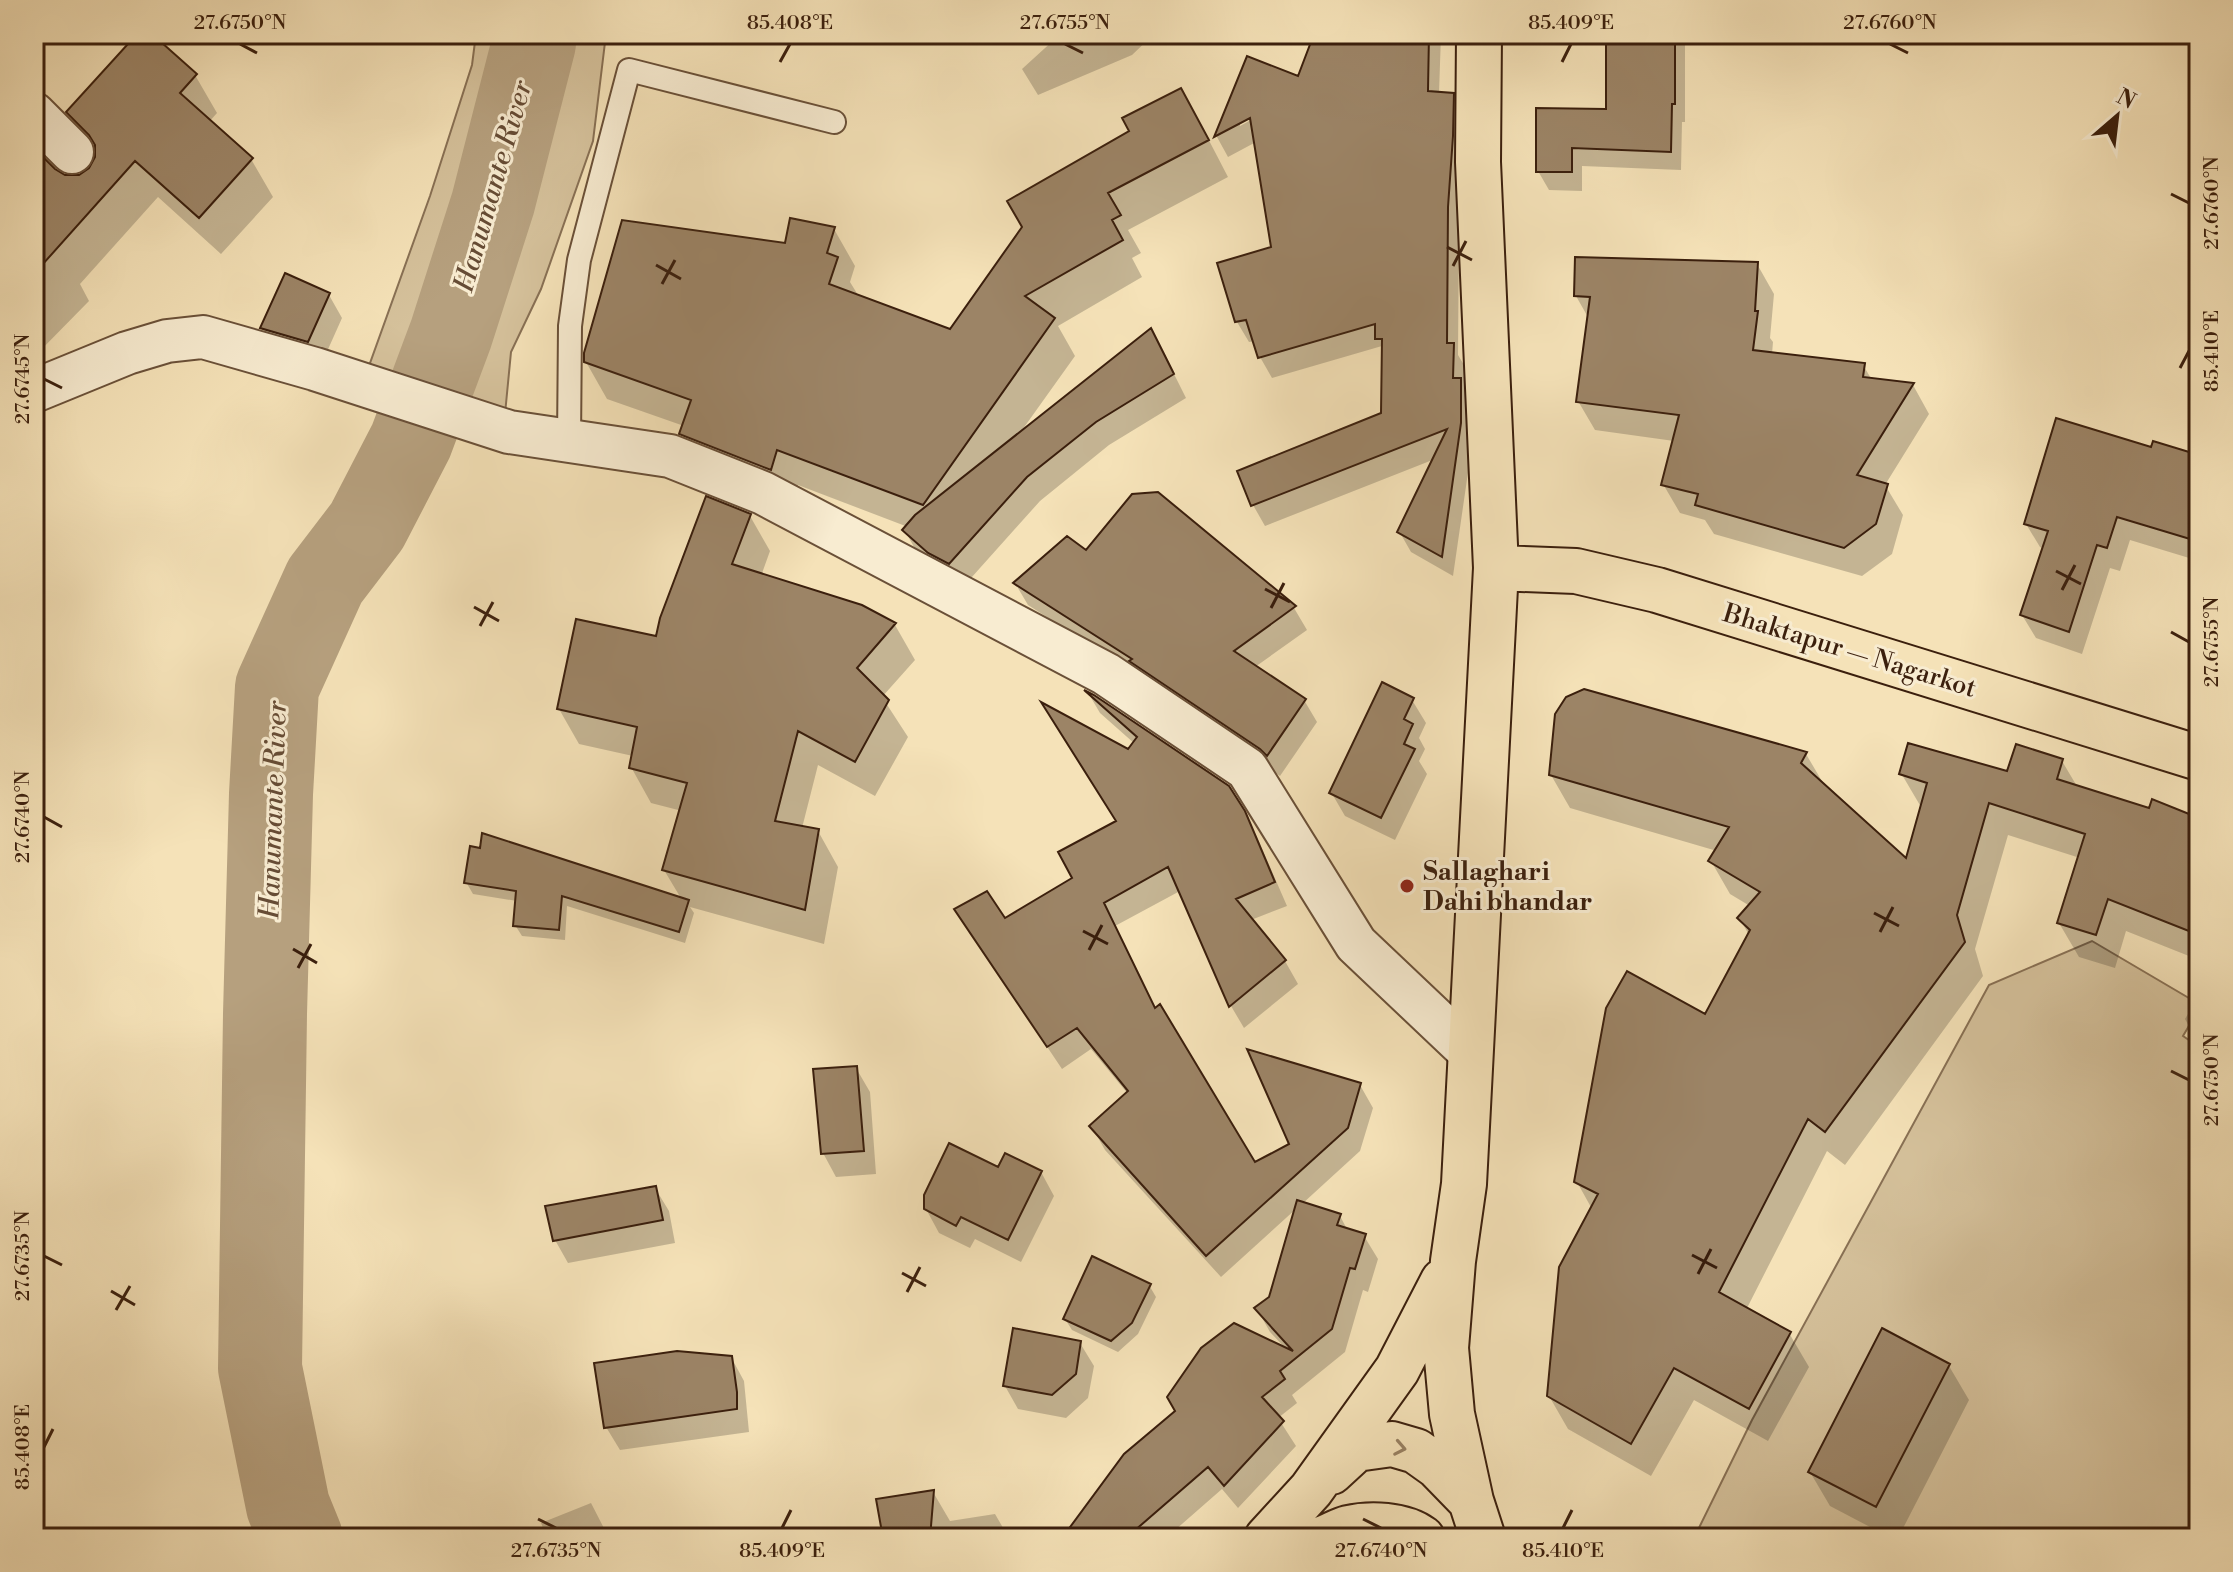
<svg xmlns="http://www.w3.org/2000/svg" width="2233" height="1572" viewBox="0 0 2233 1572" font-family="'Libre Bodoni',serif">
<style>
.green{fill:#d5c19b;stroke:#887054;stroke-width:2}
.shadow{fill:#0003;fill-rule:evenodd}
.lines{fill:none;stroke-linecap:round;stroke-linejoin:round}
.river{stroke:#b6a07e;stroke-width:84}
.building{fill:#9c8466;stroke:#3b1f0d;stroke-width:2}
.service-casing{stroke:#6a5038;stroke-width:26}
.minor-casing{stroke:#6a5038;stroke-width:46}
.primary-casing{stroke:#3b1f0d;stroke-width:48}
.service{stroke:#f8ecd1;stroke-width:22}
.minor{stroke:#f8ecd1;stroke-width:42}
.primary{stroke:#f5e2b8;stroke-width:44}
.oneway{stroke:#988062}
.ticks{fill:none;stroke:#3b1f0d;stroke-width:3}
.poi-dot{fill:#8f2418;stroke:#f8ecd1;stroke-width:3}
.labels{text-anchor:middle;stroke-width:6;stroke-linejoin:round;paint-order:stroke}
.street-label{font-size:26px;fill:#3b1f0d;stroke:#f8ecd1}
.poi-label{font-size:26px;font-weight:bold;fill:#3b1f0d;stroke:#f8ecd1;text-anchor:start}
.water-label{font-size:28px;font-style:italic;fill:#664c35;stroke:#f8ecd1}
.neatline{fill:none;stroke:#3b1f0d;stroke-width:3}
.ticks-label{font-size:20px;text-anchor:middle;fill:#3b1f0d}
</style>
<rect width="100%" height="100%" fill="#f5e2b8"/>
<filter id="stains"><feTurbulence type="fractalNoise" baseFrequency=".0025" numOctaves="4"/><feColorMatrix values="0 0 0 0 .2 0 0 0 0 .09 0 0 0 0 .02 0 0 0 .5 -.17"/></filter>
<radialGradient id="worn" r=".72"><stop offset=".6" stop-color="#630" stop-opacity="0"/><stop offset="1" stop-color="#630" stop-opacity=".3"/></radialGradient>
<path class="green" d="M 476,34 L 606,34 L 593,141 L 541,289 L 511,352 L 505,414 L 369,366 L 430,196 L 472,65 Z
M 2092,941 L 2199,1004 L 2199,1009 L 2183,1036 L 2199,1047 L 2199,1538 L 1694,1538 L 1752,1420 L 1989,985 Z"/>
<path class="shadow" d="M 139,34 L 149,34 L 195,75 L 217,113 L 209,122 L 251,159 L 273,197 L 221,254 L 158,197 L 80,284 L 89,301 L 34,357 L 34,151 L 54,171 L 64,177 L 78,177 L 91,170 L 97,157 L 90,150 L 68,112 Z
M 1054,34 L 1154,34 L 1132,55 L 1038,95 L 1022,69 L 1056,38 Z
M 1317,34 L 1452,34 L 1441,34 L 1439,94 L 1452,95 L 1464,115 L 1464,158 L 1459,230 L 1458,355 L 1464,365 L 1464,388 L 1471,401 L 1472,445 L 1453,576 L 1411,552 L 1399,531 L 1435,459 L 1265,526 L 1253,505 L 1239,472 L 1383,414 L 1384,350 L 1382,346 L 1272,378 L 1260,357 L 1255,341 L 1249,342 L 1237,322 L 1220,264 L 1274,248 L 1256,142 L 1228,157 L 1217,137 L 1248,59 L 1299,79 ZM 1258,112 L 1260,115 L 1240,126 L 1240,121 Z
M 1608,34 L 1685,34 L 1685,122 L 1682,122 L 1681,170 L 1582,166 L 1582,191 L 1549,190 L 1538,171 L 1608,111 Z
M 1202,127 L 1228,177 L 1128,230 L 1141,253 L 1132,258 L 1142,277 L 1058,326 L 1075,356 L 1020,433 L 1164,354 L 1186,398 L 1109,445 L 1040,501 L 963,587 L 918,554 L 905,531 L 908,527 L 798,485 L 791,506 L 702,470 L 681,433 L 684,426 L 607,399 L 586,362 L 786,246 L 834,229 L 855,266 L 850,282 L 858,295 L 951,332 L 1024,227 Z
M 1757,264 L 1774,294 L 1770,338 L 1773,342 L 1772,354 L 1863,365 L 1872,380 L 1913,385 L 1929,414 L 1885,485 L 1903,515 L 1892,554 L 1862,576 L 1714,534 L 1705,520 L 1680,513 L 1663,484 L 1674,441 L 1595,430 L 1578,401 L 1589,319 L 1576,296 Z
M 329,295 L 342,318 L 321,365 L 276,352 L 262,328 Z
M 2152,449 L 2199,457 L 2199,561 L 2130,540 L 2120,571 L 2110,568 L 2082,654 L 2036,638 L 2022,615 L 2044,549 L 2040,547 L 2026,524 Z
M 1157,495 L 1294,608 L 1307,630 L 1255,667 L 1304,700 L 1317,722 L 1280,776 L 1145,683 L 1142,678 L 1028,605 L 1015,583 L 1087,552 Z
M 750,516 L 770,551 L 761,576 L 862,607 L 895,625 L 915,660 L 882,697 L 908,737 L 875,796 L 818,765 L 802,828 L 818,831 L 838,867 L 824,944 L 690,907 L 694,913 L 685,943 L 567,906 L 565,940 L 522,936 L 515,925 L 517,901 L 473,894 L 466,882 L 682,900 L 664,870 L 682,811 L 651,803 L 631,767 L 633,756 L 579,744 L 559,709 L 658,639 Z
M 1090,696 L 1228,787 L 1257,837 L 1287,906 L 1251,920 L 1285,961 L 1298,984 L 1244,1028 L 1231,1006 L 1180,891 L 1115,926 L 1156,1010 L 1254,1165 L 1292,1145 L 1360,1085 L 1373,1108 L 1360,1151 L 1302,1204 L 1340,1216 L 1348,1231 L 1364,1236 L 1378,1259 L 1368,1292 L 1363,1290 L 1345,1352 L 1292,1395 L 1297,1403 L 1278,1418 L 1296,1446 L 1238,1508 L 1222,1489 L 1166,1538 L 1065,1538 L 1177,1411 L 1196,1354 L 1206,1346 L 1287,1350 L 1270,1332 L 1257,1309 L 1271,1298 L 1297,1208 L 1221,1277 L 1105,1150 L 1092,1127 L 1128,1094 L 1091,1049 L 1062,1069 L 970,932 L 1004,920 L 1075,878 L 1117,822 L 1129,752 L 1135,744 L 1100,713 Z
M 1412,700 L 1426,723 L 1419,738 L 1425,749 L 1419,761 L 1427,774 L 1395,840 L 1345,816 L 1331,792 Z
M 1806,754 L 1826,788 L 1907,861 L 1921,807 L 1901,773 L 2009,774 L 2062,761 L 2078,788 L 2150,810 L 2187,815 L 2193,800 L 2199,803 L 2199,960 L 2126,931 L 2115,968 L 2079,957 L 2059,923 L 2080,858 L 2008,835 L 1975,949 L 1983,976 L 1845,1165 L 1827,1151 L 1746,1310 L 1789,1333 L 1809,1367 L 1768,1441 L 1694,1400 L 1651,1476 L 1568,1429 L 1549,1396 L 1592,1209 L 1577,1182 L 1706,1017 L 1749,935 L 1740,919 L 1750,906 L 1730,894 L 1711,861 L 1717,851 L 1570,808 L 1551,775 Z
M 2199,995 L 2199,1044 L 2185,1019 Z
M 856,1068 L 870,1092 L 876,1174 L 836,1177 L 823,1153 Z
M 999,1170 L 1041,1172 L 1054,1196 L 1021,1262 L 975,1239 L 970,1248 L 939,1233 L 926,1209 Z
M 655,1188 L 669,1211 L 675,1243 L 568,1263 L 555,1240 Z
M 1149,1285 L 1156,1297 L 1138,1334 L 1118,1352 L 1072,1330 L 1065,1319 Z
M 1080,1343 L 1094,1366 L 1088,1398 L 1066,1418 L 1018,1409 L 1005,1386 Z
M 731,1357 L 744,1381 L 749,1432 L 620,1450 L 606,1427 Z
M 1949,1366 L 1969,1400 L 1898,1538 L 1891,1538 L 1830,1506 L 1810,1472 Z
M 933,1492 L 950,1521 L 995,1514 L 1009,1538 L 885,1538 Z
M 591,1503 L 609,1538 L 547,1538 L 541,1523 Z"/>
<g class="lines">
<path class="river" d="M 301,1538 L 288,1506 L 260,1368 L 265,1014 L 271,794 L 277,687 L 325,581 L 367,526 L 411,441 L 451,334 L 493,203 L 534,43 L 534,34"/>
</g>
<path class="building" d="M 137,34 L 152,34 L 197,74 L 180,93 L 253,158 L 199,218 L 135,161 L 34,274 L 34,148 L 55,169 L 65,175 L 79,175 L 89,168 L 95,157 L 95,145 L 89,135 L 66,112 Z
M 1314,34 L 1429,34 L 1428,91 L 1454,93 L 1453,136 L 1448,207 L 1447,343 L 1454,343 L 1453,378 L 1461,378 L 1461,423 L 1442,557 L 1397,532 L 1447,429 L 1251,506 L 1237,471 L 1381,413 L 1382,339 L 1375,339 L 1375,324 L 1258,358 L 1246,320 L 1235,322 L 1217,263 L 1271,247 L 1250,118 L 1214,137 L 1247,56 L 1298,76 Z
M 1606,34 L 1675,34 L 1675,104 L 1672,104 L 1671,152 L 1572,148 L 1572,172 L 1536,172 L 1536,108 L 1606,109 Z
M 1181,88 L 1209,140 L 1108,193 L 1121,215 L 1112,220 L 1123,240 L 1025,296 L 1055,318 L 923,505 L 777,450 L 771,470 L 679,434 L 691,400 L 584,362 L 584,353 L 622,220 L 785,243 L 790,218 L 835,227 L 827,253 L 838,257 L 829,284 L 950,329 L 1022,227 L 1007,201 L 1129,131 L 1122,118 Z
M 1575,257 L 1758,262 L 1755,311 L 1758,311 L 1753,350 L 1865,363 L 1863,377 L 1914,383 L 1857,475 L 1888,484 L 1876,524 L 1844,548 L 1695,505 L 1698,494 L 1661,485 L 1679,415 L 1576,402 L 1590,297 L 1574,296 Z
M 285,273 L 330,293 L 308,342 L 260,328 Z
M 1151,328 L 1174,374 L 1096,422 L 1027,477 L 949,564 L 928,553 L 902,530 L 915,515 Z
M 2056,418 L 2151,447 L 2153,441 L 2199,455 L 2199,509 L 2190,539 L 2117,517 L 2107,548 L 2097,545 L 2069,632 L 2020,615 L 2048,531 L 2024,524 Z
M 1158,492 L 1296,606 L 1234,651 L 1306,699 L 1267,756 L 1260,749 L 1129,661 L 1132,659 L 1013,583 L 1067,536 L 1086,550 L 1132,494 Z
M 706,496 L 751,514 L 732,564 L 862,605 L 896,623 L 857,668 L 889,700 L 855,762 L 798,731 L 775,821 L 819,829 L 805,910 L 662,870 L 687,783 L 629,768 L 637,727 L 557,709 L 576,619 L 656,636 L 660,618 Z
M 1382,682 L 1414,698 L 1404,719 L 1413,724 L 1404,744 L 1415,749 L 1381,818 L 1329,793 Z
M 1584,689 L 1807,752 L 1801,763 L 1906,858 L 1927,783 L 1899,774 L 1908,743 L 2007,771 L 2016,744 L 2063,759 L 2057,779 L 2149,808 L 2152,799 L 2199,818 L 2199,935 L 2108,899 L 2096,935 L 2057,923 L 2085,834 L 1989,803 L 1957,915 L 1965,942 L 1825,1132 L 1808,1119 L 1719,1292 L 1791,1332 L 1749,1409 L 1674,1368 L 1631,1444 L 1547,1396 L 1559,1267 L 1598,1194 L 1574,1182 L 1606,1008 L 1627,971 L 1705,1014 L 1750,930 L 1737,918 L 1760,892 L 1708,861 L 1729,827 L 1549,775 L 1555,714 L 1566,697 Z
M 1084,690 L 1094,695 L 1229,786 L 1245,811 L 1275,882 L 1236,899 L 1286,960 L 1229,1007 L 1168,867 L 1104,903 L 1155,1008 L 1160,1004 L 1255,1162 L 1289,1144 L 1247,1049 L 1361,1083 L 1348,1128 L 1206,1256 L 1089,1126 L 1128,1091 L 1077,1028 L 1047,1047 L 954,909 L 987,891 L 1005,918 L 1072,878 L 1058,852 L 1116,821 L 1041,702 L 1128,749 L 1137,737 Z
M 482,833 L 689,900 L 679,932 L 562,896 L 559,930 L 513,926 L 516,891 L 464,883 L 470,846 L 480,848 Z
M 857,1066 L 864,1151 L 821,1154 L 813,1069 Z
M 949,1143 L 998,1167 L 1005,1153 L 1042,1171 L 1008,1240 L 961,1217 L 956,1226 L 924,1209 L 924,1195 Z
M 656,1186 L 663,1220 L 553,1241 L 545,1206 Z
M 1297,1200 L 1341,1214 L 1337,1225 L 1366,1234 L 1355,1269 L 1350,1268 L 1332,1329 L 1280,1371 L 1285,1379 L 1262,1397 L 1284,1421 L 1224,1486 L 1208,1467 L 1126,1538 L 1062,1538 L 1124,1454 L 1175,1411 L 1167,1397 L 1201,1348 L 1234,1323 L 1293,1351 L 1254,1308 L 1269,1297 Z
M 1092,1256 L 1151,1284 L 1132,1323 L 1111,1341 L 1063,1319 Z
M 1013,1328 L 1081,1341 L 1076,1374 L 1052,1395 L 1003,1386 Z
M 1882,1328 L 1950,1364 L 1876,1507 L 1808,1472 Z
M 677,1351 L 732,1356 L 737,1392 L 737,1409 L 604,1428 L 594,1363 Z
M 934,1490 L 930,1538 L 883,1538 L 876,1499 Z"/>
<g class="lines">
<g class="service-casing">
<path id="service" d="M 569,441 L 570,326 L 579,260 L 629,70 L 834,122"/>
</g>
<g class="minor-casing">
<path id="minor" d="M 34,114 L 72,152
M 34,391 L 127,353 L 167,341 L 203,337 L 315,369 L 509,432 L 670,456 L 763,493 L 1106,674 L 1247,769 L 1356,944 L 1470,1052"/>
</g>
<g class="primary-casing">
<path id="primary" d="M 1479,34 L 1478,162 L 1496,568 L 1464,1184 L 1453,1261 L 1446,1348 L 1452,1414 L 1471,1501 L 1483,1538
M 1496,568 L 1576,571 L 1657,590 L 2199,758
M 1331,1472 L 1356,1449 L 1392,1444 L 1416,1451 L 1437,1466 L 1471,1501
M 1267,1538 L 1311,1490 L 1397,1370 L 1443,1281
M 1324,1538 C 1332,1535 1340,1530 1348,1528 C 1370,1523 1403,1524 1422,1538"/>
</g>
<use href="#service" class="service"/>
<use href="#minor" class="minor"/>
<use href="#primary" class="primary"/>
</g>
<defs><path id="oneway-chevron" d="M-2-3.5L2.5 0L-2 3.5" fill="none" stroke-width="1.6" stroke-linecap="round" stroke-linejoin="round" transform="scale(2)"/></defs>
<use class="oneway" href="#oneway-chevron" transform="translate(1400 1448) rotate(11)"/>
<path class="ticks" d="M 240,44 L 257,53M 1065,44 L 1083,53M 1890,44 L 1908,53M 780,62 L 790,44M 1562,62 L 1571,44M 2171,194 L 2189,203M 1447,247 L 1472,260M 656,265 L 681,279M 1453,266 L 1466,241M 662,284 L 675,260M 2180,368 L 2189,351M 44,379 L 62,388M 2056,571 L 2081,584M 1265,589 L 1290,602M 2062,590 L 2075,565M 474,607 L 499,621M 1271,608 L 1284,583M 480,626 L 493,602M 2171,632 L 2189,642M 44,817 L 62,827M 1874,913 L 1899,926M 1083,931 L 1108,944M 1880,932 L 1893,907M 293,949 L 317,963M 1089,950 L 1102,925M 298,968 L 311,944M 2171,1071 L 2189,1080M 1692,1255 L 1717,1268M 44,1256 L 62,1265M 902,1273 L 926,1286M 1698,1274 L 1711,1249M 111,1291 L 135,1305M 907,1292 L 920,1267M 116,1310 L 130,1286M 44,1447 L 53,1429M 538,1519 L 556,1528M 1363,1519 L 1381,1528M 782,1528 L 791,1510M 1563,1528 L 1572,1510"/>
<circle class="poi-dot" cx="1407" cy="886" r="8"/>
<g class="labels">
<g class="street-label">
<text transform="translate(1850 650) rotate(17)" y="9">Bhaktapur — Nagarkot</text>
</g>
<g class="poi-label">
<text x="1423" y="880">Sallaghari<tspan x="1423" dy="30">Dahi bhandar</tspan></text>
</g>
<g class="water-label">
<text transform="translate(492 186) rotate(-74)" y="10">Hanumante River</text>
<text transform="translate(272 810) rotate(-88)" y="10">Hanumante River</text>
</g>
</g>
<rect width="2233" height="1572" fill="none" stroke="#f5e2b8" stroke-width="88"/>
<g transform="translate(2117 116) rotate(28)" stroke="#f8ecd1" stroke-width="6" paint-order="stroke">
<path d="M0-6L14 30L0 20L-14 30Z" fill="#3b1f0d"/>
<text y="-12" font-size="22" font-weight="bold" text-anchor="middle" fill="#3b1f0d">N</text>
</g>
<rect x="44" y="44" width="2145" height="1484" class="neatline"/>
<g class="ticks-label">
<text x="240" y="29">27.6750°N</text>
<text x="790" y="29">85.408°E</text>
<text x="1065" y="29">27.6755°N</text>
<text x="1571" y="29">85.409°E</text>
<text x="1890" y="29">27.6760°N</text>
<text transform="translate(2211 203) rotate(-90)" y="7">27.6760°N</text>
<text transform="translate(2211 351) rotate(-90)" y="7">85.410°E</text>
<text transform="translate(22 379) rotate(-90)" y="7">27.6745°N</text>
<text transform="translate(2211 642) rotate(-90)" y="7">27.6755°N</text>
<text transform="translate(22 817) rotate(-90)" y="7">27.6740°N</text>
<text transform="translate(2211 1080) rotate(-90)" y="7">27.6750°N</text>
<text transform="translate(22 1256) rotate(-90)" y="7">27.6735°N</text>
<text transform="translate(22 1447) rotate(-90)" y="7">85.408°E</text>
<text x="556" y="1557">27.6735°N</text>
<text x="782" y="1557">85.409°E</text>
<text x="1381" y="1557">27.6740°N</text>
<text x="1563" y="1557">85.410°E</text>
</g>
<rect width="100%" height="100%" filter="url(#stains)"/>
<rect width="100%" height="100%" fill="url(#worn)"/>
</svg>
